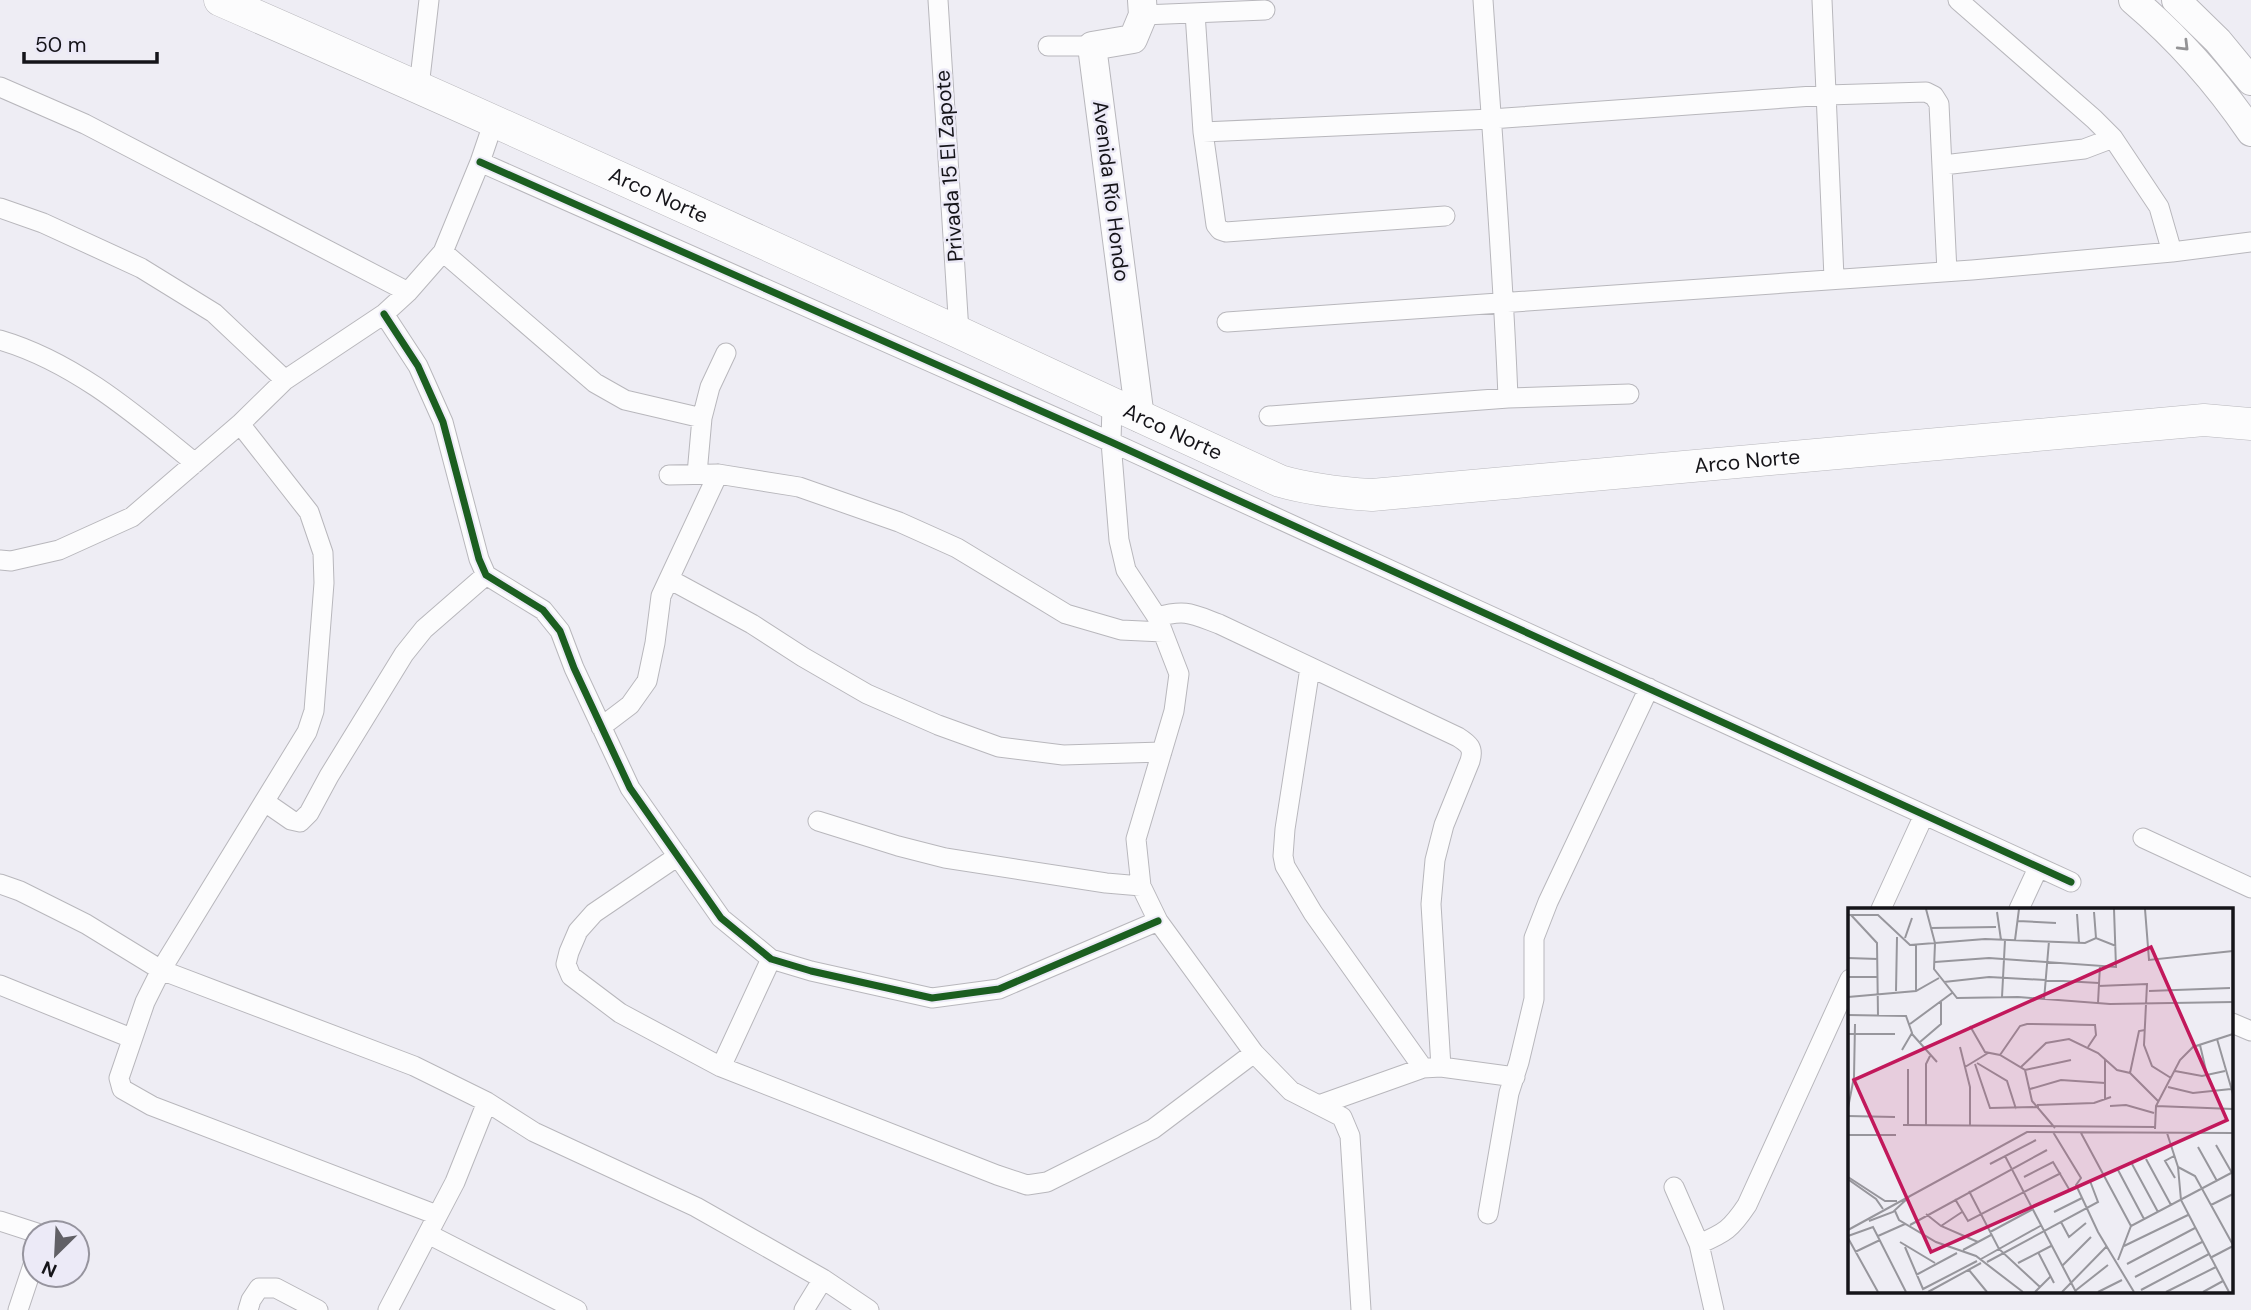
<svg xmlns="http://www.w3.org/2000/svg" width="2251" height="1310" viewBox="0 0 2251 1310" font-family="'DM Sans',sans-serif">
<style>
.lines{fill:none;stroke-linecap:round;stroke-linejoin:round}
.minor-casing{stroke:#b8b7bc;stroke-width:21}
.secondary-casing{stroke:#b8b7bc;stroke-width:30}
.primary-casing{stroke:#b8b7bc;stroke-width:33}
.minor{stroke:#fcfcfd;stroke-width:19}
.secondary{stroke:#fcfcfd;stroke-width:28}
.primary{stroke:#fcfcfd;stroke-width:32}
.cycleway-casing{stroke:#eceaf7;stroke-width:11}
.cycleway{stroke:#1b5e20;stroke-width:7}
.oneway{stroke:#949496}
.labels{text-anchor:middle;stroke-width:5;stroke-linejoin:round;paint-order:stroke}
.street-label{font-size:21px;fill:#151419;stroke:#eceaf7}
.inset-road{fill:none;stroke:#97969c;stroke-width:2}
.view{fill:#c2185b;fill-opacity:0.15;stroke:#c2185b;stroke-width:3.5}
.inset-edge{fill:none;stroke:#151419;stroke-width:3.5}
</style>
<rect width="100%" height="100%" fill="#eeedf4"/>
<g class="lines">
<g class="minor-casing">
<path id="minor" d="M 938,0 L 959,332
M 1483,0 C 1492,133 1503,265 1508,398
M 1822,0 L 1834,278
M 1958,0 L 2094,119 L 2113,138 L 2159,207 L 2172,252
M 1195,13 L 1203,132 L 1216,225 L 1220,230 L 1226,232 L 1445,216
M 1143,15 L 1265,10
M 1048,46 L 1092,46
M 0,87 L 85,124 L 408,292
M 419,87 L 429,0
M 1203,132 L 1491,119 L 1827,95 L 1926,92 L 1934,96 L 1939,104 L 1947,272
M 480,162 L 1111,442 L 2071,882
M 1943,165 L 2084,149 L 2113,138
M 0,208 L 43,223 L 141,268 L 214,313 L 285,380
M 443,252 L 595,383 L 625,400 L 702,418
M 384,314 L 418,366 L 443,422 L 479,559 L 486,575 L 543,610 L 560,631 L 574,668 L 630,788 L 721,918 L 771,959 L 811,971 L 932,998 L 999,989 L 1158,921
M 1227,322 L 1972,270 L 2172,252 L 2251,242
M 0,340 C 75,362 136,415 195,463
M 1112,405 L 1111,442 L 1119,540 L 1126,570 L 1157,617 L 1179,674 L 1174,711 L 1136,839 L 1141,886 L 1158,921 L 1254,1053 L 1291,1091 L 1342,1117 L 1350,1136 L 1361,1310
M 1269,416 L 1508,398 L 1629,394
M 240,424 L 309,512 L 323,553 L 324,583 L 314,711 L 307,732 L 161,970 L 145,1002 L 119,1078 L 122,1089 L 152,1106 L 437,1215
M 697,474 L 702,418 L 710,387 L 726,353
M 669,475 L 718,474 L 799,487 L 899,522 L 957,548 L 1066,614 L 1121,630 L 1163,632
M 0,560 L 11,561 L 59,550 L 132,517 L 240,424 L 285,380 L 384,314 L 408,292 L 443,252 L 480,162 L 494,121
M 669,579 L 752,624 L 803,657 L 867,694 L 938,725 L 999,747 L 1063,755 L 1162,752
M 1157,617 C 1186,609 1192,614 1219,624 L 1458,737 C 1469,744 1474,748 1470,761 L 1444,825 L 1435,860 L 1431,904 L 1441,1067
M 1310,668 L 1285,829 L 1283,856 L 1285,866 L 1313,913 L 1423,1068
M 601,727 L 630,705 L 647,681 L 655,643 L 661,596 L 718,474
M 265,802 L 291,820 L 300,822 L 309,813 L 329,776 L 404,654 L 424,629 L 486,575
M 818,821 L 898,846 L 945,858 L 1106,883 L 1141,886
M 2143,838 L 2251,888
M 678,856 L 594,913 L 578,931 L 569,952 L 566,964 L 571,976 L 620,1013 L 721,1067 L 997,1175 L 1027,1185 L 1047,1182 L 1153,1129 L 1254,1053
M 0,884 L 20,891 L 86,924 L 161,970 L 414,1066 L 487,1102 L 534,1132 L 696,1207 L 823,1279 L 869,1310
M 1881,909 L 1924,815
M 2019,909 L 2038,868
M 0,985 L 131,1038
M 2232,1023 L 2251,1031
M 721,1067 L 771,959
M 1319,1105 L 1423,1068 L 1441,1067 L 1515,1077
M 1674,1187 L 1699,1244 L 1714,1310
M 1488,1214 L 1509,1093 L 1519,1062 L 1534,999 L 1534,938 L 1548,902 L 1649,688
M 0,1221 L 37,1233
M 428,1234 L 577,1310
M 1699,1244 C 1725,1233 1731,1229 1747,1205 L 1850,979
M 18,1310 L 35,1259
M 248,1310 L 251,1300 L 259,1288 L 276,1288 L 318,1310
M 388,1310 L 455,1182 L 487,1102
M 804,1310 L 823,1279"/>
</g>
<g class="secondary-casing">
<path id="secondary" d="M 2133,0 C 2179,39 2217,82 2251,132
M 2176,0 L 2218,41 L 2251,81
M 1140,418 L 1092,46 L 1133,39 L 1143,15 L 1142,0"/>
</g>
<g class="primary-casing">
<g id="primary">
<path id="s1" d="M 220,0 C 467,108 712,219 956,331 C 1064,381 1172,432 1280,481 C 1311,490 1340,493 1372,495 L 2204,420 L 2251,424"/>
</g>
</g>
<use href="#minor" class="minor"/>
<use href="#secondary" class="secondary"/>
<use href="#primary" class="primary"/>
<g class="cycleway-casing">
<path id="cycleway" d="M 480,162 L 1111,442 L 2071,882
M 384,314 L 418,366 L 443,422 L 479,559 L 486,575 L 543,610 L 560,631 L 574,668 L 630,788 L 721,918 L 771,959 L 811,971 L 932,998 L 999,989 L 1158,921"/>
</g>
<use href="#cycleway" class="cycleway"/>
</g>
<defs><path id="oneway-chevron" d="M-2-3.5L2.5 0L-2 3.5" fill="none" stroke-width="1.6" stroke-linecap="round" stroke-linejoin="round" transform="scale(1.75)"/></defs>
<use class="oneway" href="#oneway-chevron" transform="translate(2184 46) rotate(45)"/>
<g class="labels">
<g class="street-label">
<text transform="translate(949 166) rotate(-94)" y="7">Privada 15 El Zapote</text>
<text transform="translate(1111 191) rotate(83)" y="7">Avenida Río Hondo</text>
<text dy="7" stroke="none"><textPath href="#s1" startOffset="480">Arco Norte</textPath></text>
<text dy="7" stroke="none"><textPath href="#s1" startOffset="1046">Arco Norte</textPath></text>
<text dy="7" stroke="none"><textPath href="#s1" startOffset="1634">Arco Norte</textPath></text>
</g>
</g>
<g transform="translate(1848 908)">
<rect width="385" height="385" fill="#eeedf4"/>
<path class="inset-road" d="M 78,1 L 87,35 L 86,61 L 109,90 L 170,89 L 262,96 L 385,94M 297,1 L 301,52 L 385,43M 149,4 L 153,32M 246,4 L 248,30M 229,6 L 231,35M 0,7 L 30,7 L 62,37 L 137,31 L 237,35 L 248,30 L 268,38M 3,7 L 29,35 L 30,108M 170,13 L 208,15M 83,20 L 148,19M 57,30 L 64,10M 167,32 L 171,1M 68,37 L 68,83M 0,50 L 30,51M 87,54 L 141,50 L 268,59 L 266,1M 0,69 L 29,69M 96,74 L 141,69 L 251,75M 250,78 L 299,76 L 296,137 L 304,158 L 323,170M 48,83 L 49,29M 301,83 L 382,80M 0,89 L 68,83 L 91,70M 154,89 L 157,32M 196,92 L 201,33M 250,95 L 252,57M 0,107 L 58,108 L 64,125 L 54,142M 62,116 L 104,85M 122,118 L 137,144 L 152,147 L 177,162 L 184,193 L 207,220M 0,126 L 47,126M 64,126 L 89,154M 369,131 L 385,186M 72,134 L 93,116 L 93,93M 352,137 L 359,167M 112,139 L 122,179 L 122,218M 152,147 L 172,118 L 179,116 L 247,117 L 248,127 L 240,139M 129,155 L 159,173 L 168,201M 127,156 L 142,200 L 191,199M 117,159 L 140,145M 173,159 L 198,135 L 221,131 L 250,145 L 269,162 L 282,165 L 310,193M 177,162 L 223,152M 327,163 L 354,168 L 377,163M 282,165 L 291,123 L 297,122M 320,179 L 345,185 L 383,181M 182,181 L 213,172 L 257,175M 257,192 L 257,152M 189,197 L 246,195 L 263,189M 262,198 L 278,197 L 306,205M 308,198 L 385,201M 0,200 L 6,169 L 7,116M 0,208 L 47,209M 55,217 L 307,219M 60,217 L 60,161M 78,218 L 78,156 L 82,148M 307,221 L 308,198 L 332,152 L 345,139 L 385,126M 205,224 L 233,270 L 228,277 L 250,324 L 286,384M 233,225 L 283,318M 319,225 L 330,259 L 333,292 L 381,384M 0,227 L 48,227M 368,237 L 384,265M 350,239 L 369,273M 157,248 L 228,384M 326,248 L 317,253 L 327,270M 298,251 L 323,297M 142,256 L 188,232M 284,256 L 310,304M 330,259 L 347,268 L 385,337M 270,262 L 296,311M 0,269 L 37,293 L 49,293M 176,269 L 205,254 L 221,281M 1,272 L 28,291 L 35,301M 121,283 L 151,341 L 192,379M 107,291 L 120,313 L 213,265M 363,297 L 385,286M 47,303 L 51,312 L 88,334 L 128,348 L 175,384M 206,304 L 234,290M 78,306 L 93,318 L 130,334M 21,313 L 45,304 L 61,289M 213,314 L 221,329 L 238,315M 62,317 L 199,242M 93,318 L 114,304M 0,322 L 179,224 L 385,225M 142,324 L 185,301M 0,328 L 25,319 L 58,384M 30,328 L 57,316M 0,330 L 30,384M 52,334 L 87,355M 276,338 L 340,307M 57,339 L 75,381 L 129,353M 115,342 L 143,327M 7,344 L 32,332M 190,344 L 206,375M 362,350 L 385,338M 133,351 L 194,317M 270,352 L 283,318 L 385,264M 139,354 L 250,294 L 242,273M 170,355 L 203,338M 279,356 L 347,320M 214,358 L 243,329M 121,362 L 139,384M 68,367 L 109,345M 287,369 L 354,334M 293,382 L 361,346M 227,383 L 260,357M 80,384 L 133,355M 187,384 L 203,368M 214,384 L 258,339M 250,384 L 274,372M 318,384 L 368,359M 355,384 L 375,373"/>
<path class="view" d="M 303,39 L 379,212 L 83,344 L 6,172 Z"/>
<rect width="385" height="385" class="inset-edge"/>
</g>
<g transform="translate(56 1254) rotate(204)"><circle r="33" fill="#eceaf7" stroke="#96949e" stroke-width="2"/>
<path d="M0-5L12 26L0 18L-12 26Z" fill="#616066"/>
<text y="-10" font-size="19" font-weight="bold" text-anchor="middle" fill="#151419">N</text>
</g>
<path d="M24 52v10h133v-10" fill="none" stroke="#151419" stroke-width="3.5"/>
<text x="35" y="52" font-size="21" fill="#151419" stroke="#eceaf7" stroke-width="5" paint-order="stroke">50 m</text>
</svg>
